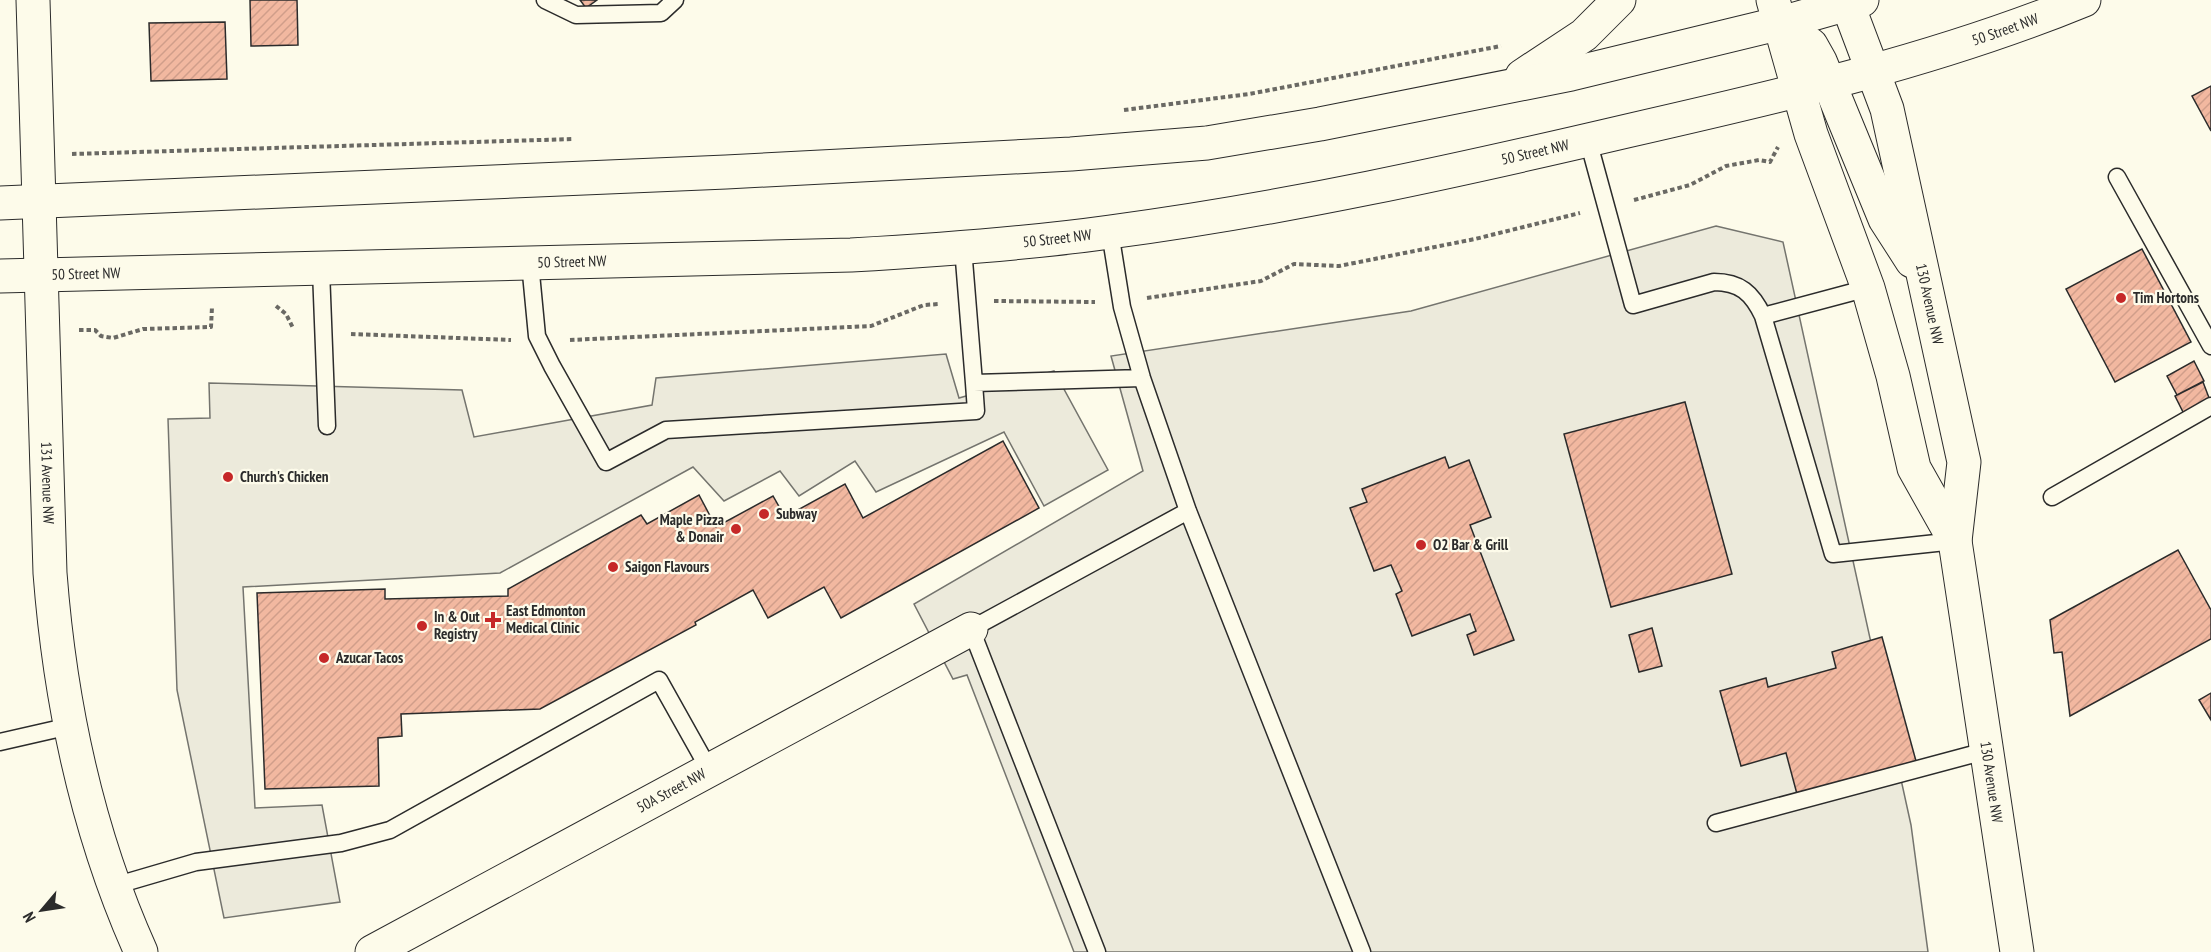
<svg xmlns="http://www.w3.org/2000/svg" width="2211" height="952" viewBox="0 0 2211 952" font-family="'PT Sans Narrow',sans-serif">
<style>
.parking{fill:#eceadb;stroke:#74746e;stroke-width:1.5}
.building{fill:url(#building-hatch);stroke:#2b2b2b;stroke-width:1.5}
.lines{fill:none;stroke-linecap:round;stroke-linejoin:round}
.lane-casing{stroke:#2b2b2b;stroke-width:19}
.street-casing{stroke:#2b2b2b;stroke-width:35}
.secondary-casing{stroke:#2b2b2b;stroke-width:35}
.primary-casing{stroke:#2b2b2b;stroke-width:35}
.path{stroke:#6a6964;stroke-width:4;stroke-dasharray:4.5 3;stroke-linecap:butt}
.lane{stroke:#fdfbea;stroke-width:16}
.street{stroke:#fdfbea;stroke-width:33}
.secondary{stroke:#fdfbea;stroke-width:33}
.primary{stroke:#fdfbea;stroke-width:33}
.poi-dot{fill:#c62828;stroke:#fdfbea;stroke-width:2}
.labels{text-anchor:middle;stroke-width:4.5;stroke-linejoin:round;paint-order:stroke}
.street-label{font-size:15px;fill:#2b2b2b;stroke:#fdfbea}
.poi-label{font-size:15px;font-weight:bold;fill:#2b2b2b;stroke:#fdfbea;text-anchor:start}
</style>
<defs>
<pattern id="building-hatch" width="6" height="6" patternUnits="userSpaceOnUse" patternTransform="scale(1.5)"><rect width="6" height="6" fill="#f2b8a0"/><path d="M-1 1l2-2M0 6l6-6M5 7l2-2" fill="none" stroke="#d09e8a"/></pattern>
</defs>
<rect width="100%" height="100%" fill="#fdfbea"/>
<path class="parking" d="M 1716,226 L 1783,242 L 1911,825 L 1928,952 L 1074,952 L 967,675 L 953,679 L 914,604 L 1143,471 L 1111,356 L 1411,311 Z
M 946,354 L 959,398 L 1054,371 L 1108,470 L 1044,506 L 1004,432 L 876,492 L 855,461 L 799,496 L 780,471 L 724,501 L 693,467 L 500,573 L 243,587 L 255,808 L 322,805 L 340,902 L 224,918 L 177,690 L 168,419 L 210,418 L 209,383 L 462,390 L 474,437 L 652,405 L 656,378 Z"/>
<path class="building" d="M 250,0 L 297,0 L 298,45 L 251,46 Z
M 580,0 L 597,0 L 586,8 Z
M 225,22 L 227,79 L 151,81 L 149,23 Z
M 2211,86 L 2211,131 L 2192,96 Z
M 2142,249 L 2191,342 L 2115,382 L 2066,289 Z
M 2194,361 L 2204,381 L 2177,395 L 2167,376 Z
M 2203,382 L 2211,403 L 2185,416 L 2175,396 Z
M 1685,402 L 1732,574 L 1611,607 L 1564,434 Z
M 1003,441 L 1039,508 L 841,618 L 824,587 L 768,618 L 753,590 L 695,622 L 696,625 L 540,709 L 401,714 L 402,736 L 378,738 L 379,786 L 265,789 L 257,593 L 385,589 L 385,599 L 508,596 L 508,589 L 641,515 L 647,524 L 699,495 L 716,527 L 773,496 L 785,517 L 845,484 L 863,518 Z
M 1445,457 L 1449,468 L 1469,460 L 1491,517 L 1470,525 L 1514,640 L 1474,655 L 1467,635 L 1476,631 L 1470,614 L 1412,636 L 1396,594 L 1402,591 L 1391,565 L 1374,571 L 1350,508 L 1367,502 L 1362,489 Z
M 2178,550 L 2211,610 L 2211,639 L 2070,716 L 2062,652 L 2054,653 L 2050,620 Z
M 1652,628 L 1662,666 L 1639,672 L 1629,635 Z
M 1882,637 L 1916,761 L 1797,794 L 1786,753 L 1741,766 L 1720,691 L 1766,678 L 1768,687 L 1836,668 L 1832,652 Z
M 2211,693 L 2211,720 L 2199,700 Z"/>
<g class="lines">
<g class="lane-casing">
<path id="lane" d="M 545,0 L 576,15 L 661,13 L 675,0
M 1588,140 L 1633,305 L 1714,282 C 1740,282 1752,293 1763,316 L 1868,288
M 2117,177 L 2211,346
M 1110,232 L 1122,307 L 1142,378 L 1188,511 L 1362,952
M 963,248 L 974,383 L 1142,378
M 530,263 L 537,336 L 552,366 L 606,462 L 666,430 L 976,411 L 974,383
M 321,270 L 327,426
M 1763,316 L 1833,554 L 1955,541
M 2052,497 L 2211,406
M 0,742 L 70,726
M 1716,823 L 1989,750
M 114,886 L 196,862 L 341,843 L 390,830 L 659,680 L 710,771
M 1097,952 L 971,629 L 1188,511"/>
</g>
<g class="street-casing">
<g id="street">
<path id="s1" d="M 33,0 L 50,573 C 60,703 87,832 141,952"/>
<path id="s2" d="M 372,952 L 971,629"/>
</g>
</g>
<g class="secondary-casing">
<g id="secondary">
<path d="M 1773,0 L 1811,134 L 1868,288 L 1893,376 L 1914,468 L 1955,541"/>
<path id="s3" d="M 1846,0 L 1887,109 L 1964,462 L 1955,541 L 2017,952"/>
<path d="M 1781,23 L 1811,45 L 1820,61 L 1885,219 L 1912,261"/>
</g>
</g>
<g class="primary-casing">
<g id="primary">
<path d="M 1522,76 L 1584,35 L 1619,0"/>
<path d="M 0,203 L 726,172 L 1071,154 L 1207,143 L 1320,124 L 1571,74 L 1781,23 L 1862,0"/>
<path id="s4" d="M 0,276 L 851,255 C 937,250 1024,244 1110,232 C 1284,209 1456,171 1627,131 C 1781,96 1938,60 2084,0"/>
</g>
</g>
<path class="path" d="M 1124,110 L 1249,94 L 1501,46
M 72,154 L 574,139
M 1634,200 L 1690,185 L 1726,166 L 1759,160 L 1770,162 L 1778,147
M 1147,298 L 1261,281 L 1294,264 L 1339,266 L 1475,239 L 1580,213
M 994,301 L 1095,302
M 276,306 L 286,314 L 293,328
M 79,330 L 95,330 L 101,336 L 113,338 L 143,329 L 211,327 L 212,307
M 351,334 L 511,340
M 570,340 L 871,326 L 924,305 L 939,304"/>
<use href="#lane" class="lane"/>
<use href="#street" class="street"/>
<use href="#secondary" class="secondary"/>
<use href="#primary" class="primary"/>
</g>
<g class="poi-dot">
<circle cx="2121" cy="298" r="6"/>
<circle cx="228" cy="477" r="6"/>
<circle cx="764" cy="514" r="6"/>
<circle cx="736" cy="529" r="6"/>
<circle cx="1421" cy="545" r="6"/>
<circle cx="613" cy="567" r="6"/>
<path d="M490 611h6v6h6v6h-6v6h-6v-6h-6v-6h6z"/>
<circle cx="422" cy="626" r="6"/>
<circle cx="324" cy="658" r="6"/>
</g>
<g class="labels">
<g class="street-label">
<text dy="5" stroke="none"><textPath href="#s4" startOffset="2030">50 Street NW</textPath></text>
<text dy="5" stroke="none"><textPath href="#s4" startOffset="1544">50 Street NW</textPath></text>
<text dy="5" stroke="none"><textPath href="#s4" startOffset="1058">50 Street NW</textPath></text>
<text dy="5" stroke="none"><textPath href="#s4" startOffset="572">50 Street NW</textPath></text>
<text dy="5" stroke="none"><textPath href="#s4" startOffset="86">50 Street NW</textPath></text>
<text dy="5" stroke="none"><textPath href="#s3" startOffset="316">130 Avenue NW</textPath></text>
<text dy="5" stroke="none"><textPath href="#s1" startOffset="483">131 Avenue NW</textPath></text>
<text dy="5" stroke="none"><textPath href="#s3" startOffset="801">130 Avenue NW</textPath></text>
<text dy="5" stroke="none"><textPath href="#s2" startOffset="340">50A Street NW</textPath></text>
</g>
<g class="poi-label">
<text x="2133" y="303">Tim Hortons</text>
<text x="240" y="482">Church's Chicken</text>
<text x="776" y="519">Subway</text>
<text x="724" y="525" text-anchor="end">Maple Pizza<tspan x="724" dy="17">&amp; Donair</tspan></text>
<text x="1433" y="550">O2 Bar &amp; Grill</text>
<text x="625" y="572">Saigon Flavours</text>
<text x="506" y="616">East Edmonton<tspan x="506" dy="17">Medical Clinic</tspan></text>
<text x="434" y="622">In &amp; Out<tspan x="434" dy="17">Registry</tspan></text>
<text x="336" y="663">Azucar Tacos</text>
</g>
</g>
<g transform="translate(42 910) rotate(241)" stroke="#fdfbea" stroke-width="4.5" paint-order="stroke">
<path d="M0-4.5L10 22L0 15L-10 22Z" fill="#2b2b2b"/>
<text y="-9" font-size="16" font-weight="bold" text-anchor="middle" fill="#2b2b2b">N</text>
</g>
</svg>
